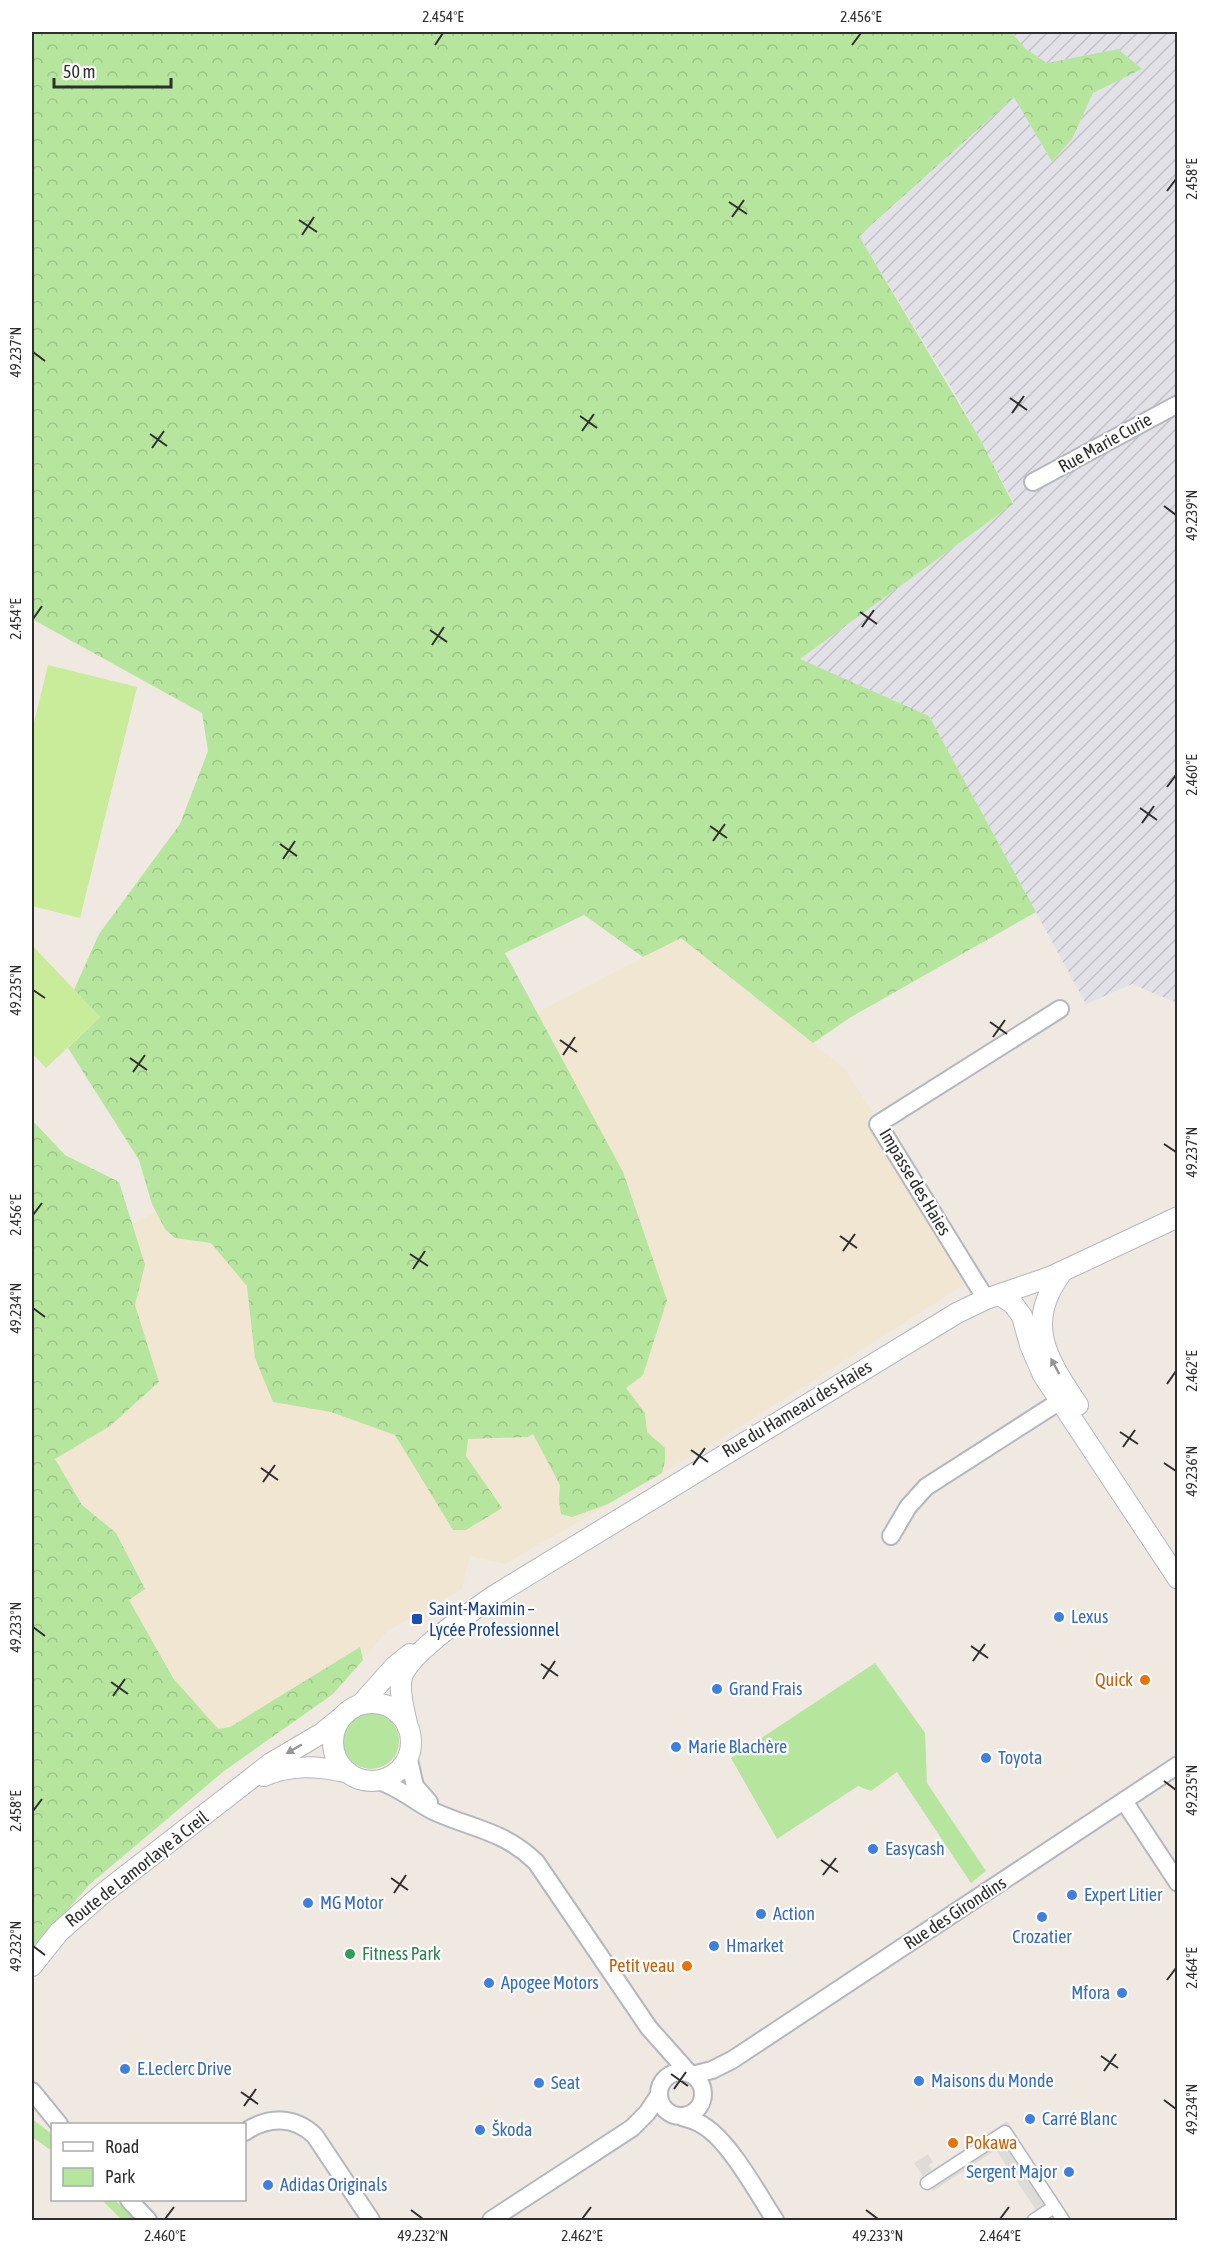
<svg xmlns="http://www.w3.org/2000/svg" width="1209" height="2252" viewBox="0 0 1209 2252" font-family="'Asap Condensed',sans-serif">
<style>
.industrial{fill:url(#industrial-furrows)}
.education{fill:#f0e6d1}
.green{fill:#b6e59e}
.forest{fill:url(#forest-crowns)}
.pitch{fill:#c9ec9a}
.plaza{fill:#dfdcd8}
.lines{fill:none;stroke-linecap:round;stroke-linejoin:round}
.pedestrian-casing{stroke:#b4b7c1;stroke-width:15}
.minor-casing{stroke:#b4b7c1;stroke-width:20}
.tertiary-casing{stroke:#b4b7c1;stroke-width:22}
.pedestrian{stroke:#fff;stroke-width:12}
.minor{stroke:#fff;stroke-width:16}
.tertiary{stroke:#fff;stroke-width:20}
.oneway{fill:#969696}
.ticks{fill:none;stroke:#2e2e2e;stroke-width:2}
.shop-dot{fill:#3f7fe0;stroke:#fff;stroke-width:2}
.transit-dot{fill:#1a4fb4;stroke:#fff;stroke-width:2}
.food-dot{fill:#e8710a;stroke:#fff;stroke-width:2}
.leisure-dot{fill:#2e9e5b;stroke:#fff;stroke-width:2}
.labels{text-anchor:middle;stroke-width:4.5;stroke-linejoin:round;paint-order:stroke}
.street-label{font-size:18px;fill:#2e2e2e;stroke:#fff}
.transit-label{font-size:18px;fill:#164399;stroke:#fff;text-anchor:start}
.shop-label{font-size:18px;fill:#366cbe;stroke:#fff;text-anchor:start}
.food-label{font-size:18px;fill:#c56008;stroke:#fff;text-anchor:end}
.leisure-label{font-size:18px;fill:#27864d;stroke:#fff;text-anchor:start}
.neatline{fill:none;stroke:#2e2e2e;stroke-width:2}
.ticks-label{font-size:15px;text-anchor:middle;fill:#2e2e2e}
</style>
<defs>
<pattern id="industrial-furrows" width="10" height="10" patternUnits="userSpaceOnUse" patternTransform="scale(1.5)"><rect width="10" height="10" fill="#e3e1e8"/><path d="M-1 1l2-2M0 10L10 0M9 11l2-2" fill="none" stroke="#c3c1c7"/></pattern>
<pattern id="forest-crowns" width="20" height="18" patternUnits="userSpaceOnUse" patternTransform="scale(1.5)"><rect width="20" height="18" fill="#b6e59e"/><path d="M2 6a3 3 0 1 1 6 0M12 15a3 3 0 1 1 6 0" fill="none" stroke="#9dc588"/></pattern>
</defs>
<rect width="100%" height="100%" fill="#efe9e1"/>
<path class="industrial" d="M 1011,32 L 1177,32 L 1177,1003 L 1132,984 L 1086,1004 L 929,716 L 800,659 L 1014,503 L 957,397 L 859,236 L 1014,97 L 1052,162 L 1072,139 L 1093,93 L 1142,69 L 1118,49 L 1047,63 L 1026,49 Z"/>
<path class="education" d="M 680,938 L 845,1069 L 872,1112 L 866,1122 L 965,1284 L 722,1438 L 505,1564 L 470,1556 L 462,1589 L 387,1631 L 333,1694 L 224,1771 L 32,1514 L 32,1277 Z"/>
<path class="green" d="M 875,1663 L 925,1733 L 927,1783 L 986,1871 L 971,1883 L 897,1772 L 871,1791 L 858,1786 L 777,1839 L 731,1758 Z
M343 1741a28 28 0 1 1 56 0a28 28 0 1 1-56 0Z
M 90,1884 L 32,1950 L 32,1933 Z
M 32,2119 L 52,2134 L 52,2151 L 32,2137 Z
M 102,2200 L 115,2200 L 135,2220 L 122,2220 Z"/>
<path class="forest" d="M 32,32 L 1011,32 L 1026,49 L 1047,63 L 1118,49 L 1142,69 L 1093,93 L 1072,139 L 1052,162 L 1014,97 L 859,236 L 980,439 L 1013,504 L 800,659 L 929,716 L 1036,912 L 851,1017 L 813,1043 L 681,938 L 643,957 L 584,915 L 505,953 L 623,1172 L 667,1300 L 643,1375 L 626,1388 L 645,1413 L 647,1432 L 665,1448 L 665,1461 L 662,1473 L 608,1504 L 572,1517 L 561,1514 L 559,1500 L 560,1485 L 533,1434 L 528,1437 L 468,1439 L 466,1456 L 502,1508 L 466,1530 L 453,1530 L 395,1435 L 331,1412 L 273,1402 L 255,1358 L 247,1286 L 211,1243 L 175,1238 L 165,1229 L 152,1204 L 139,1160 L 68,1048 L 100,1017 L 74,990 L 99,934 L 180,824 L 208,751 L 202,713 L 32,619 Z
M 32,1120 L 65,1155 L 119,1182 L 145,1265 L 135,1305 L 159,1382 L 110,1426 L 55,1459 L 82,1505 L 116,1533 L 145,1589 L 129,1600 L 173,1678 L 218,1729 L 230,1727 L 360,1647 L 363,1660 L 333,1694 L 224,1771 L 32,1933 Z"/>
<path class="pitch" d="M 48,665 L 137,687 L 80,918 L 32,906 L 32,731 Z
M 32,945 L 100,1017 L 46,1068 L 32,1053 Z"/>
<path class="plaza" d="M 1007,2121 L 1041,2173 L 1046,2184 L 1053,2215 L 1044,2220 L 1027,2220 L 1038,2213 L 996,2150 L 933,2191 L 914,2163 L 928,2154 L 933,2162 L 929,2165 L 932,2170 Z"/>
<g class="lines">
<g class="pedestrian-casing">
<path id="pedestrian" d="M 927,2183 L 1005,2132 L 1063,2220
M 1034,2220 L 1054,2207"/>
</g>
<g class="minor-casing">
<path id="minor" d="M 1033,482 L 1178,404
M 986,1299 L 878,1124 L 1060,1009
M 891,1536 L 908,1507 L 926,1487 L 1060,1401 L 1070,1399
M 408,1756 L 415,1786 L 429,1802
M 376,1780 C 397,1786 414,1801 433,1811 C 472,1829 503,1830 536,1862 L 649,2028 L 689,2073
M 1124,1801 L 1178,1883
M659 2094a22 22 0 1 1 44 0a22 22 0 1 1-44 0Z
M 692,2075 L 712,2070 L 732,2060 L 1178,1765
M 32,2091 L 59,2124
M 682,2117 C 690,2119 697,2121 704,2126 C 730,2142 758,2194 775,2220
M 245,2132 C 268,2116 295,2116 315,2136 L 371,2220
M 129,2200 L 148,2220
M 491,2220 L 632,2128 L 647,2113 L 659,2095"/>
</g>
<g class="tertiary-casing">
<path id="tertiary" d="M 1062,1272 C 1024,1324 1046,1357 1078,1405
M 1000,1295 L 1013,1304 L 1022,1316 L 1030,1345 L 1043,1375 L 1178,1579
M333 1742a39 39 0 1 1 78 0a39 39 0 1 1-78 0Z
M 361,1704 L 395,1666 L 410,1654
M 408,1728 C 405,1713 398,1692 402,1677 C 410,1652 470,1613 492,1597 L 957,1313 L 986,1299 L 1050,1277 L 1178,1217
M 264,1776 C 292,1764 319,1766 349,1773
M 32,1966 L 59,1932 L 101,1895 L 271,1763 L 322,1733 L 343,1716"/>
</g>
<use href="#pedestrian" class="pedestrian"/>
<use href="#minor" class="minor"/>
<use href="#tertiary" class="tertiary"/>
</g>
<defs><path id="oneway-solid" d="M-6-.8H1V-3.2L6.5 0L1 3.2V.8H-6Z" transform="scale(1.5)"/></defs>
<g class="oneway">
<use href="#oneway-solid" transform="translate(1055 1366) rotate(-118)"/>
<use href="#oneway-solid" transform="translate(294 1749) rotate(150)"/>
</g>
<path class="ticks" d="M 435,45 L 443,33M 852,45 L 861,33M 1167,191 L 1176,179M 729,202 L 747,214M 732,217 L 744,200M 299,220 L 317,232M 302,235 L 314,217M 33,352 L 45,361M 1010,398 L 1027,410M 1012,413 L 1024,396M 580,416 L 597,428M 582,431 L 594,414M 150,434 L 167,446M 152,448 L 164,431M 1164,506 L 1176,515M 860,612 L 877,624M 33,619 L 42,606M 862,627 L 874,610M 430,630 L 447,642M 432,645 L 444,627M 1167,787 L 1176,775M 1140,808 L 1157,820M 1142,823 L 1154,806M 710,826 L 727,838M 713,841 L 725,824M 280,844 L 297,856M 283,859 L 295,841M 33,990 L 45,998M 990,1022 L 1007,1034M 993,1037 L 1005,1020M 560,1040 L 577,1052M 563,1055 L 575,1037M 130,1058 L 147,1070M 133,1072 L 145,1055M 1164,1144 L 1176,1152M 33,1215 L 42,1203M 840,1236 L 857,1248M 843,1251 L 855,1234M 410,1254 L 428,1266M 413,1269 L 425,1251M 33,1308 L 45,1317M 1167,1384 L 1176,1371M 1120,1432 L 1138,1444M 1123,1447 L 1135,1430M 691,1450 L 708,1462M 1164,1463 L 1176,1471M 693,1465 L 705,1448M 261,1468 L 278,1480M 263,1482 L 275,1465M 33,1627 L 45,1636M 971,1646 L 988,1658M 973,1661 L 985,1644M 541,1664 L 558,1676M 543,1679 L 555,1661M 111,1682 L 128,1694M 113,1696 L 125,1679M 1164,1781 L 1176,1790M 33,1811 L 42,1799M 821,1860 L 838,1872M 823,1875 L 836,1858M 391,1878 L 408,1890M 394,1893 L 406,1875M 33,1946 L 45,1955M 1167,1980 L 1176,1968M 1101,2056 L 1118,2068M 1104,2071 L 1116,2054M 671,2074 L 688,2086M 674,2089 L 686,2072M 241,2092 L 258,2104M 1164,2100 L 1176,2109M 244,2106 L 256,2089M 411,2210 L 423,2219M 866,2210 L 878,2219M 165,2219 L 174,2207M 582,2219 L 591,2207M 1000,2219 L 1009,2207"/>
<g class="shop-dot">
<circle cx="1059" cy="1617" r="6"/>
<circle cx="717" cy="1689" r="6"/>
<circle cx="676" cy="1747" r="6"/>
<circle cx="986" cy="1758" r="6"/>
<circle cx="873" cy="1849" r="6"/>
<circle cx="1072" cy="1895" r="6"/>
<circle cx="308" cy="1903" r="6"/>
<circle cx="761" cy="1914" r="6"/>
<circle cx="1042" cy="1917" r="6"/>
<circle cx="714" cy="1946" r="6"/>
<circle cx="489" cy="1983" r="6"/>
<circle cx="1122" cy="1993" r="6"/>
<circle cx="125" cy="2069" r="6"/>
<circle cx="919" cy="2081" r="6"/>
<circle cx="539" cy="2083" r="6"/>
<circle cx="1030" cy="2119" r="6"/>
<circle cx="480" cy="2130" r="6"/>
<circle cx="1069" cy="2172" r="6"/>
<circle cx="268" cy="2185" r="6"/>
</g>
<rect class="transit-dot" x="411" y="1613" width="12" height="12" rx="3"/>
<g class="food-dot">
<circle cx="1145" cy="1680" r="6"/>
<circle cx="687" cy="1966" r="6"/>
<circle cx="953" cy="2143" r="6"/>
</g>
<circle class="leisure-dot" cx="350" cy="1954" r="6"/>
<g class="labels">
<g class="street-label">
<text transform="translate(1105 443) rotate(-29)" y="6">Rue Marie Curie</text>
<text transform="translate(915 1182) rotate(59)" y="6">Impasse des Haies</text>
<text transform="translate(797 1409) rotate(-31)" y="6">Rue du Hameau des Haies</text>
<text transform="translate(137 1869) rotate(-38)" y="6">Route de Lamorlaye à Creil</text>
<text transform="translate(955 1913) rotate(-33)" y="6">Rue des Girondins</text>
</g>
<g class="transit-label">
<text x="429" y="1615">Saint-Maximin –<tspan x="429" dy="21">Lycée Professionnel</tspan></text>
</g>
<g class="shop-label">
<text x="1071" y="1623">Lexus</text>
<text x="729" y="1695">Grand Frais</text>
<text x="688" y="1753">Marie Blachère</text>
<text x="998" y="1764">Toyota</text>
<text x="885" y="1855">Easycash</text>
<text x="1084" y="1901">Expert Litier</text>
<text x="320" y="1909">MG Motor</text>
<text x="773" y="1920">Action</text>
<text x="1042" y="1943" text-anchor="middle">Crozatier</text>
<text x="726" y="1952">Hmarket</text>
<text x="501" y="1989">Apogee Motors</text>
<text x="1110" y="1999" text-anchor="end">Mfora</text>
<text x="137" y="2075">E.Leclerc Drive</text>
<text x="931" y="2087">Maisons du Monde</text>
<text x="551" y="2089">Seat</text>
<text x="1042" y="2125">Carré Blanc</text>
<text x="492" y="2136">Škoda</text>
<text x="1057" y="2178" text-anchor="end">Sergent Major</text>
<text x="280" y="2191">Adidas Originals</text>
</g>
<g class="food-label">
<text x="1133" y="1686">Quick</text>
<text x="675" y="1972">Petit veau</text>
<text x="965" y="2149" text-anchor="start">Pokawa</text>
</g>
<g class="leisure-label">
<text x="362" y="1960">Fitness Park</text>
</g>
</g>
<rect width="1209" height="2252" fill="none" stroke="#ffffff" stroke-width="66"/>
<rect x="51" y="2123" width="195" height="78" fill="#ffffff" stroke="#ababab" stroke-width="1.5"/>
<rect x="63" y="2142" width="30" height="9" fill="#ffffff" stroke="#ababab" stroke-width="1.5"/>
<text x="105" y="2153" font-size="18" fill="#2e2e2e">Road</text>
<rect x="63" y="2168" width="30" height="18" fill="#b6e59e" stroke="#ababab" stroke-width="1.5"/>
<text x="105" y="2183" font-size="18" fill="#2e2e2e">Park</text>
<path d="M54 78v9h117v-9" fill="none" stroke="#2e2e2e" stroke-width="3"/>
<text x="63" y="78" font-size="18" fill="#2e2e2e" stroke="#ffffff" stroke-width="4.5" paint-order="stroke">50 m</text>
<rect x="33" y="33" width="1143" height="2186" class="neatline"/>
<g class="ticks-label">
<text x="443" y="22">2.454°E</text>
<text x="861" y="22">2.456°E</text>
<text transform="translate(1192 179) rotate(-90)" y="5">2.458°E</text>
<text transform="translate(16 352) rotate(-90)" y="5">49.237°N</text>
<text transform="translate(1192 515) rotate(-90)" y="5">49.239°N</text>
<text transform="translate(16 619) rotate(-90)" y="5">2.454°E</text>
<text transform="translate(1192 775) rotate(-90)" y="5">2.460°E</text>
<text transform="translate(16 990) rotate(-90)" y="5">49.235°N</text>
<text transform="translate(1192 1152) rotate(-90)" y="5">49.237°N</text>
<text transform="translate(16 1215) rotate(-90)" y="5">2.456°E</text>
<text transform="translate(16 1308) rotate(-90)" y="5">49.234°N</text>
<text transform="translate(1192 1371) rotate(-90)" y="5">2.462°E</text>
<text transform="translate(1192 1471) rotate(-90)" y="5">49.236°N</text>
<text transform="translate(16 1627) rotate(-90)" y="5">49.233°N</text>
<text transform="translate(1192 1790) rotate(-90)" y="5">49.235°N</text>
<text transform="translate(16 1811) rotate(-90)" y="5">2.458°E</text>
<text transform="translate(16 1946) rotate(-90)" y="5">49.232°N</text>
<text transform="translate(1192 1968) rotate(-90)" y="5">2.464°E</text>
<text transform="translate(1192 2109) rotate(-90)" y="5">49.234°N</text>
<text x="165" y="2241">2.460°E</text>
<text x="423" y="2241">49.232°N</text>
<text x="582" y="2241">2.462°E</text>
<text x="878" y="2241">49.233°N</text>
<text x="1000" y="2241">2.464°E</text>
</g>
</svg>
